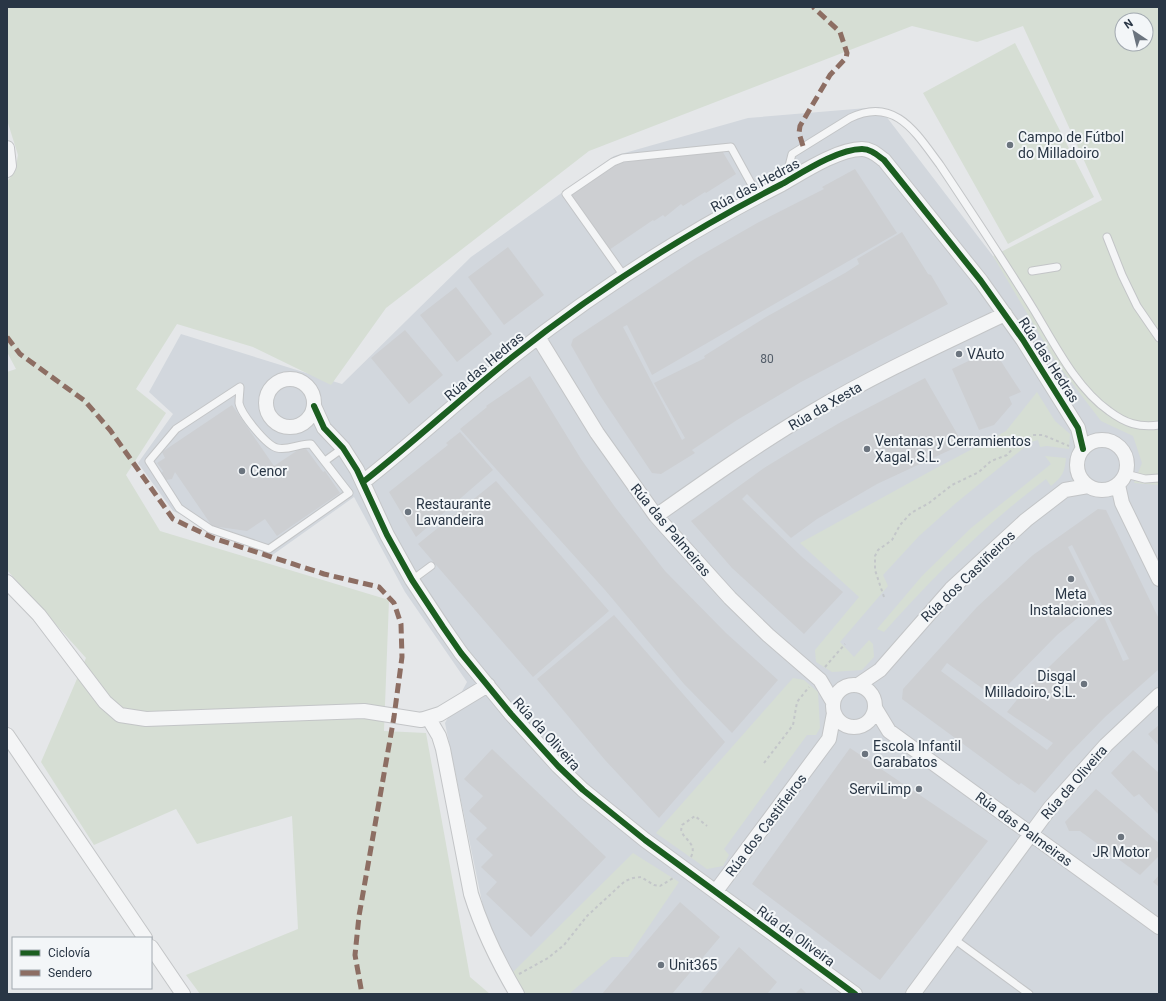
<svg xmlns="http://www.w3.org/2000/svg" width="1166" height="1001" viewBox="0 0 1166 1001" font-family="Roboto,sans-serif">
<style>
.built{fill:#d2d7dd}
.green{fill:#d6ded4;fill-rule:evenodd}
.building{fill:#cdcfd2;fill-rule:evenodd}
.lines{fill:none;stroke-linecap:round;stroke-linejoin:round}
.lane-casing{stroke:#c3c5c7;stroke-width:9}
.street-casing{stroke:#c3c5c7;stroke-width:16}
.path{stroke:#c3c6c9;stroke-width:2;stroke-dasharray:3 3;stroke-linecap:butt}
.lane{stroke:#f4f5f6;stroke-width:7}
.street{stroke:#f4f5f6;stroke-width:14}
.quiet{stroke:#8d6e63;stroke-width:5;stroke-dasharray:10 5;stroke-linecap:butt}
.cycleway-casing{stroke:#f3f6f8;stroke-width:8}
.cycleway{stroke:#1b5e20;stroke-width:6}
.poi-dot{fill:#6b747e;stroke:#f3f6f8;stroke-width:1.5}
.labels{text-anchor:middle;stroke-width:4;stroke-linejoin:round;paint-order:stroke}
.number-label{font-size:12px;fill:#535d69}
.poi-label{font-size:14px;fill:#293645;stroke:#f3f6f8;text-anchor:start}
.street-label{font-size:14px;fill:#293645;stroke:#f3f6f8}
</style>
<rect width="100%" height="100%" fill="#e5e7e9"/>
<path class="built" d="M 879,107 L 1009,277 L 1159,410 L 1159,994 L 525,994 L 487,926 L 445,723 L 467,682 L 405,592 L 354,497 L 271,556 L 173,511 L 138,463 L 173,414 L 149,392 L 181,334 L 342,384 L 471,257 L 614,156 L 748,118 Z"/>
<path class="green" d="M 7,7 L 1159,7 L 1159,485 L 1134,483 L 1142,463 L 1133,436 L 1101,421 L 1056,362 L 993,256 L 1102,200 L 1023,26 L 977,42 L 912,26 L 589,151 L 386,308 L 331,385 L 253,347 L 177,324 L 136,389 L 166,413 L 126,475 L 160,531 L 389,600 L 384,731 L 426,733 L 470,977 L 490,994 L 200,994 L 186,975 L 298,929 L 292,816 L 197,844 L 176,809 L 94,845 L 41,762 L 86,658 L 7,570 L 7,372 L 16,369 L 7,352 L 7,182 L 15,171 L 18,155 L 7,120 ZM 1122,20 L 1146,20 L 1146,44 L 1122,44 Z
M 1015,43 L 1094,197 L 1008,244 L 923,93 Z
M 1037,392 L 1055,421 L 1070,434 L 1069,449 L 1047,446 L 1040,447 L 1038,440 L 1031,442 L 956,503 L 919,536 L 883,575 L 888,586 L 840,642 L 854,657 L 869,640 L 873,644 L 874,657 L 862,670 L 832,672 L 816,662 L 815,650 L 859,597 L 800,543 L 929,472 L 1006,431 Z
M 1045,456 L 1066,458 C 1065,472 1062,477 1051,486 L 1046,479 C 986,524 934,576 884,632 L 877,629 L 922,576 L 971,528 L 1051,464 Z
M 793,678 L 804,680 L 818,692 L 820,728 L 816,735 L 807,735 L 724,849 L 729,855 L 723,866 L 707,869 L 656,833 Z
M 633,853 L 679,882 L 628,957 L 612,957 L 569,994 L 525,994 L 513,972 Z"/>
<path class="building" d="M 721,149 L 736,174 L 706,193 L 705,192 L 683,206 L 681,204 L 665,217 L 663,215 L 654,221 L 653,220 L 609,250 L 570,195 L 614,164 Z
M 855,169 L 897,233 L 652,375 L 627,325 L 623,327 L 682,440 L 685,438 L 654,383 L 705,358 L 704,356 L 766,317 L 845,273 L 859,264 L 857,259 L 902,232 L 928,274 L 931,275 L 948,304 L 801,382 L 737,420 L 692,450 L 695,453 L 661,474 L 652,473 L 599,394 L 571,345 L 573,339 L 696,258 L 759,222 L 824,189 L 822,187 Z
M 508,247 L 544,295 L 504,325 L 468,277 Z
M 456,287 L 492,334 L 457,362 L 420,315 Z
M 405,330 L 443,375 L 409,404 L 371,358 Z
M 993,349 L 1021,392 L 1009,397 L 1012,404 L 994,425 L 979,430 L 952,369 Z
M 530,376 L 581,459 L 615,507 L 665,571 L 726,633 L 778,680 L 732,733 L 684,684 L 605,590 L 460,429 L 487,407 L 486,406 Z
M 925,378 L 963,444 L 877,484 L 817,519 L 791,538 L 747,494 L 742,499 L 802,557 L 843,592 L 804,634 L 732,568 L 691,521 L 764,468 L 795,449 L 841,422 Z
M 232,405 L 274,466 L 304,446 L 323,472 L 325,471 L 340,493 L 277,536 L 265,519 L 247,531 L 212,526 L 175,472 L 172,479 L 166,480 L 161,474 L 163,471 L 157,463 L 165,458 L 162,452 Z
M 460,432 L 493,470 L 416,537 L 389,492 L 448,445 L 446,443 Z
M 496,481 L 609,611 L 533,677 L 418,544 Z
M 1098,509 L 1106,510 L 1159,619 L 1159,669 L 1105,717 L 1067,756 L 1035,793 L 1021,783 L 1019,785 L 902,699 L 903,689 L 977,607 L 1033,555 ZM 1072,545 L 1129,659 L 1123,661 L 1103,615 L 1025,690 L 1007,712 L 1053,743 L 1047,750 L 941,671 L 947,663 L 997,699 L 1006,687 L 1057,635 L 1096,603 L 1068,547 Z
M 614,615 L 725,742 L 659,818 L 605,760 L 537,679 Z
M 1159,725 L 1159,746 L 1148,734 Z
M 850,748 L 988,841 L 880,980 L 752,884 Z
M 492,749 L 606,857 L 531,937 L 486,894 L 497,882 L 481,867 L 493,855 L 476,839 L 487,828 L 469,811 L 483,796 L 464,779 Z
M 1133,750 L 1159,773 L 1159,815 L 1139,794 L 1134,797 L 1111,773 Z
M 1096,789 L 1159,843 L 1159,856 L 1140,875 L 1080,831 L 1069,831 L 1065,822 Z
M 1159,875 L 1159,887 L 1153,882 Z
M 680,902 L 720,937 L 672,994 L 602,994 Z
M 739,947 L 777,982 L 767,994 L 700,994 Z
M 801,988 L 807,994 L 795,994 Z"/>
<g class="lines">
<g class="lane-casing">
<path id="lane" d="M 792,178 L 789,166 L 792,154 L 850,118 C 895,96 916,133 940,165 C 972,213 1004,261 1034,310 C 1054,343 1076,388 1109,411 C 1125,423 1139,428 1159,425
M 1107,237 L 1122,275 L 1137,306 L 1159,338
M 1032,271 L 1057,267
M 624,276 L 566,194 L 613,162 L 623,158 L 731,147 L 758,196
M 240,387 C 240,392 239,398 239,403 C 241,414 266,445 277,448 C 289,451 299,443 311,444 L 349,493 L 269,549 L 210,529 L 179,508 L 149,461 L 176,429 Z
M 325,461 L 343,448
M 1126,474 L 1145,479 L 1159,478
M 412,580 L 431,566
M 954,939 L 1029,994"/>
</g>
<g class="street-casing">
<path id="street" d="M 7,148 L 9,166 L 7,170
M 538,337 L 597,433 L 656,516 L 730,598 L 768,635 L 820,680 L 833,702
M266 403a24 24 0 1 1 48 0a24 24 0 1 1-48 0Z
M 314,406 L 324,428 L 343,448 L 357,470 L 387,535 L 412,580 L 443,627 L 461,653 L 511,714 L 558,766 L 583,790 L 645,840 L 855,994
M1077 465a25 25 0 1 1 50 0a25 25 0 1 1-50 0Z
M 363,482 C 414,442 461,398 511,358 C 595,291 686,233 782,184 C 803,172 838,149 862,149 C 871,149 877,155 884,160 L 981,281 L 1023,340 L 1078,428 L 1083,449
M 1118,485 L 1122,503 L 1159,579
M 656,516 C 707,480 758,444 812,412 C 874,375 940,345 1005,314
M 7,582 L 39,615 L 105,702 L 120,715 L 146,719 L 364,711 L 421,720 L 440,714 L 488,685
M833 706a21 21 0 1 1 42 0a21 21 0 1 1-42 0Z
M 858,685 L 880,670 L 951,589 L 1026,520 L 1065,490 L 1088,486
M 875,708 L 889,731 L 1159,927
M 429,719 L 439,736 L 443,749 L 471,894 C 482,929 498,962 517,994
M 7,735 L 145,938
M 716,891 L 829,739 L 834,713
M 151,947 L 183,994
M 913,994 L 1050,808 L 1106,745 L 1159,695"/>
</g>
<path class="path" d="M 884,597 L 875,570 L 875,556 L 878,550 L 892,540 L 900,525 L 911,513 L 929,503 L 952,485 L 979,472 L 991,461 L 1007,455 L 1015,446 L 1033,435 L 1043,435 L 1069,446
M 825,667 L 845,644
M 764,763 L 793,725 L 797,702 L 809,687
M 691,857 C 697,844 686,841 681,831 L 682,825 L 695,816 L 707,826
M 519,974 L 548,958 L 564,945 L 587,916 L 625,881 L 633,878 L 641,877 L 654,885 L 660,886 L 675,877"/>
<use href="#lane" class="lane"/>
<use href="#street" class="street"/>
<path class="quiet" d="M 803,146 L 799,133 L 800,126 L 830,75 L 846,58 L 847,53 L 840,32 L 813,7
M 7,337 L 20,354 L 85,401 L 110,430 L 173,519 L 213,538 L 324,574 L 379,587 L 394,603 L 401,624 L 402,657 L 394,717 L 359,916 L 355,955 L 362,994"/>
<g class="cycleway-casing">
<path id="cycleway" d="M 314,406 L 324,428 L 343,448 L 357,470 L 387,535 L 412,580 L 443,627 L 461,653 L 511,714 L 558,766 L 583,790 L 645,840 L 855,994
M 363,482 C 414,442 461,398 511,358 C 595,291 686,233 782,184 C 803,172 838,149 862,149 C 871,149 877,155 884,160 L 981,281 L 1023,340 L 1078,428 L 1083,449"/>
</g>
<use href="#cycleway" class="cycleway"/>
</g>
<g class="poi-dot">
<circle cx="1010" cy="145" r="4"/>
<circle cx="959" cy="354" r="4"/>
<circle cx="867" cy="449" r="4"/>
<circle cx="242" cy="471" r="4"/>
<circle cx="408" cy="512" r="4"/>
<circle cx="1071" cy="579" r="4"/>
<circle cx="1084" cy="684" r="4"/>
<circle cx="865" cy="754" r="4"/>
<circle cx="919" cy="789" r="4"/>
<circle cx="1121" cy="837" r="4"/>
<circle cx="661" cy="965" r="4"/>
</g>
<g class="labels">
<g class="number-label">
<text x="767" y="363">80</text>
</g>
<g class="poi-label">
<text x="1018" y="142">Campo de Fútbol<tspan x="1018" dy="16">do Milladoiro</tspan></text>
<text x="967" y="359">VAuto</text>
<text x="875" y="446">Ventanas y Cerramientos<tspan x="875" dy="16">Xagal, S.L.</tspan></text>
<text x="250" y="476">Cenor</text>
<text x="416" y="509">Restaurante<tspan x="416" dy="16">Lavandeira</tspan></text>
<text x="1071" y="599" text-anchor="middle">Meta<tspan x="1071" dy="16">Instalaciones</tspan></text>
<text x="1076" y="681" text-anchor="end">Disgal<tspan x="1076" dy="16">Milladoiro, S.L.</tspan></text>
<text x="873" y="751">Escola Infantil<tspan x="873" dy="16">Garabatos</tspan></text>
<text x="911" y="794" text-anchor="end">ServiLimp</text>
<text x="1121" y="857" text-anchor="middle">JR Motor</text>
<text x="669" y="970">Unit365</text>
</g>
<g class="street-label">
<text transform="translate(755 185) rotate(-28)" y="5">Rúa das Hedras</text>
<text transform="translate(1049 360) rotate(57)" y="5">Rúa das Hedras</text>
<text transform="translate(484 366) rotate(-40)" y="5">Rúa das Hedras</text>
<text transform="translate(825 406) rotate(-30)" y="5">Rúa da Xesta</text>
<text transform="translate(671 530) rotate(50)" y="5">Rúa das Palmeiras</text>
<text transform="translate(968 576) rotate(-44)" y="5">Rúa dos Castiñeiros</text>
<text transform="translate(547 734) rotate(48)" y="5">Rúa da Oliveira</text>
<text transform="translate(1074 782) rotate(-49)" y="5">Rúa da Oliveira</text>
<text transform="translate(766 825) rotate(-53)" y="5">Rúa dos Castiñeiros</text>
<text transform="translate(1024 829) rotate(36)" y="5">Rúa das Palmeiras</text>
<text transform="translate(796 936) rotate(36)" y="5">Rúa da Oliveira</text>
</g>
</g>
<rect width="1166" height="1001" fill="none" stroke="#293645" stroke-width="16"/>
<rect x="12" y="937" width="140" height="52" fill="#f3f6f8" stroke="#a2a9b0"/>
<rect x="20" y="950" width="20" height="6" fill="#1b5e20" stroke="#a2a9b0"/>
<text x="48" y="957" font-size="12" fill="#293645">Ciclovía</text>
<rect x="20" y="970" width="20" height="6" fill="#8d6e63" stroke="#a2a9b0"/>
<text x="48" y="977" font-size="12" fill="#293645">Sendero</text>
<g transform="translate(1134 32) rotate(325)"><circle r="19" fill="#f3f6f8" stroke="#a2a9b0"/>
<path d="M0-3L7 15L0 10L-7 15Z" fill="#6b747e"/>
<text y="-6" font-size="11" font-weight="bold" text-anchor="middle" fill="#293645">N</text>
</g>
</svg>
